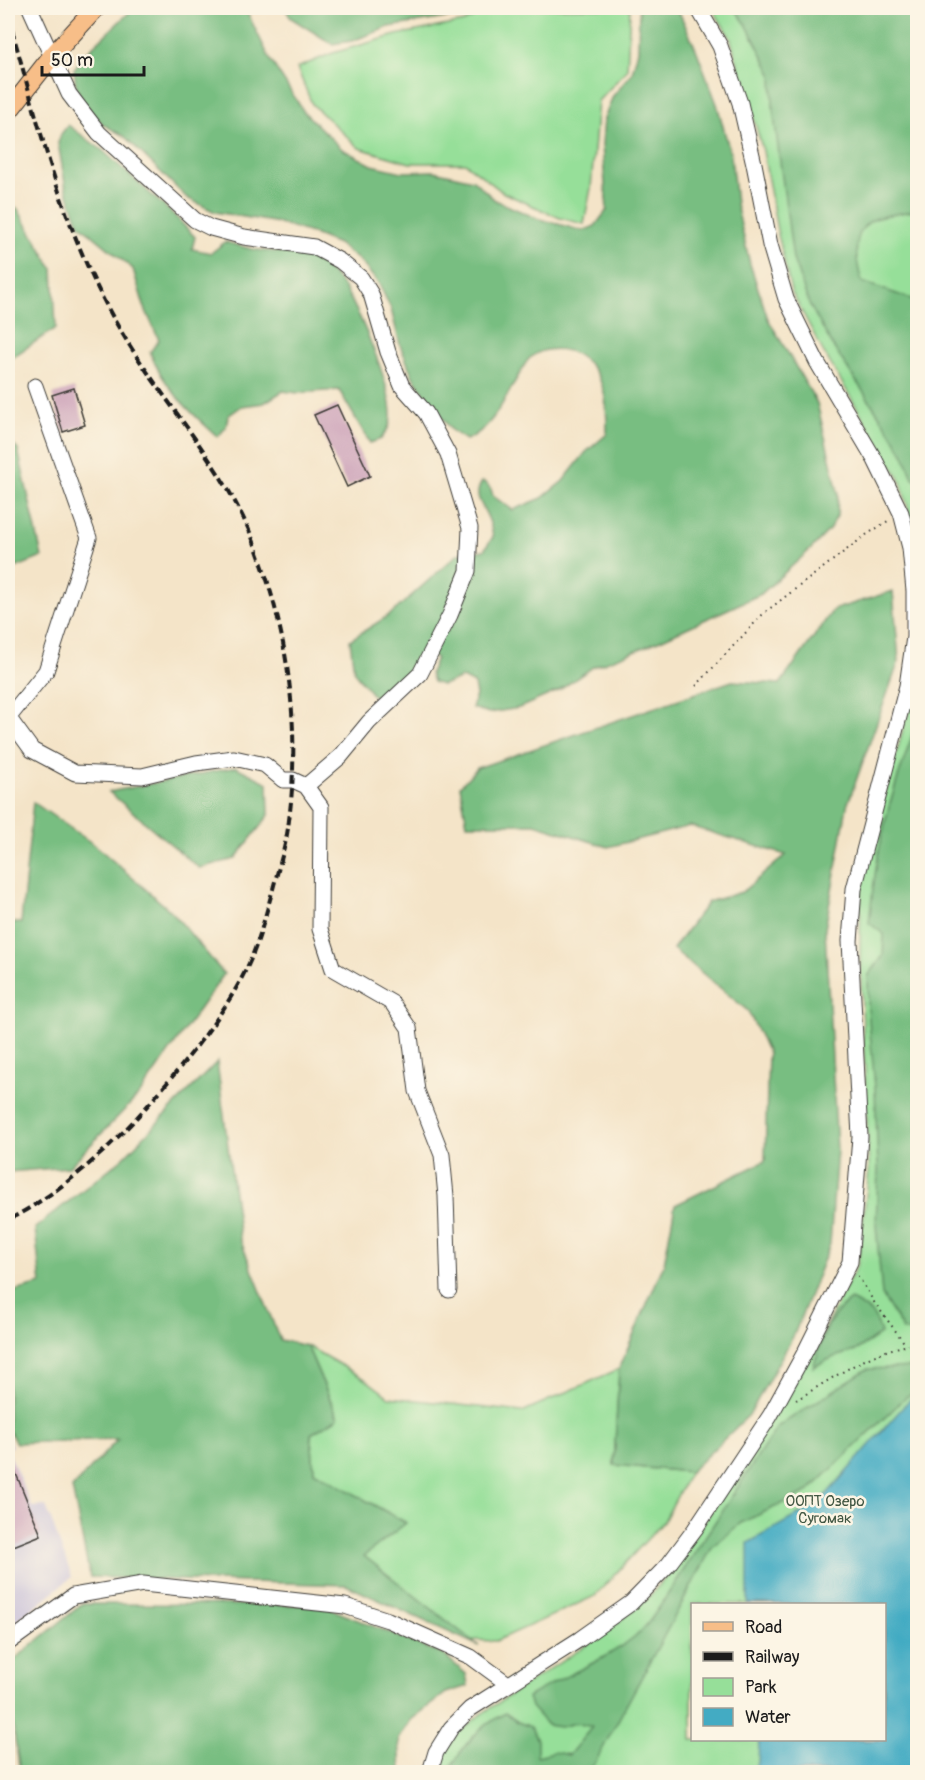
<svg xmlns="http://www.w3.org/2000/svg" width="925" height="1780" viewBox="0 0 925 1780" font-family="Pangolin,sans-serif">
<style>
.industrial{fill:#c7c0d9}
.green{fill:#96df99;stroke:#597e5a;stroke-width:1.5;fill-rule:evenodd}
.forest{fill:#78be81;stroke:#4a6d4e;stroke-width:1.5}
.water{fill:#43abc3;stroke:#306470;stroke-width:1.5}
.building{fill:#ca9fb7}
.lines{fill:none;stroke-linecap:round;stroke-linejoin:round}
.minor-casing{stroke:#3c3a36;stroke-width:17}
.major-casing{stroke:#3c3a36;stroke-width:20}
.path{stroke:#3c3a36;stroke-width:2;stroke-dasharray:1.5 4.5;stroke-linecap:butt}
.minor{stroke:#fff;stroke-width:15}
.major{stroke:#f7be88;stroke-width:18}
.rail{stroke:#1c1c1c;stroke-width:4;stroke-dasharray:9 4.5;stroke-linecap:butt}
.labels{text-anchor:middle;stroke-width:5;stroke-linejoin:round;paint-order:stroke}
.park-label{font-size:15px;fill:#415642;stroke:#fcf5e5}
</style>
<rect width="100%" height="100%" fill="#fcf5e5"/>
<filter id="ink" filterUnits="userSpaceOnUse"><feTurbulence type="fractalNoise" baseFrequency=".0167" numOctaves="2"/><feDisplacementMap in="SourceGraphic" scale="12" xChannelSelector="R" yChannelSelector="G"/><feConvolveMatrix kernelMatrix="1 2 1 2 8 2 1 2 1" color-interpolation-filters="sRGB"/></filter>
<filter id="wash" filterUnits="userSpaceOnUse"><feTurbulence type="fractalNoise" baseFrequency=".008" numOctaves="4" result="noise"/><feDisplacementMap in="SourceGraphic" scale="24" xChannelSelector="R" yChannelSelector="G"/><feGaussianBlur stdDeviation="1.35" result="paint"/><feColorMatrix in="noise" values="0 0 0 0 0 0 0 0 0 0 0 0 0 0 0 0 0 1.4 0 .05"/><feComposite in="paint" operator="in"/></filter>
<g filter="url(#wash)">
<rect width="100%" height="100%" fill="#f4e4c8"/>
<path class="industrial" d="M 8,1438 L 12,1446 L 8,1450 L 32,1507 L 46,1506 L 72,1577 L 8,1628 Z"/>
<path class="green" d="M 492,8 L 630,8 L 627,70 L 598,101 L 591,188 L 584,224 L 560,218 L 504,193 L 465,163 L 410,163 L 359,148 L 312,104 L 297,68 L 333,53 L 396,35 L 464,22 Z
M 712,8 L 917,8 L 917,541 L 900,479 L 824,353 L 791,291 L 777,230 L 763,151 L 730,37 Z
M 917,679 L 917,1772 L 437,1772 L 447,1749 L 458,1733 L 481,1714 L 599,1637 L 647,1599 L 675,1567 L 814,1350 L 858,1263 L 869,1170 L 860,953 L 861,881 ZM 692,1604 L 884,1604 L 884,1740 L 692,1740 Z
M 307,1346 L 365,1379 L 389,1397 L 522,1412 L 619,1369 L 614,1465 L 690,1472 L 664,1521 L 595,1596 L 496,1641 L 471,1640 L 364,1556 L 405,1522 L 314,1472 L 311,1434 L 338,1417 Z"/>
<path class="forest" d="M 134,8 L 245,8 L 271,61 L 304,112 L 342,149 L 372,165 L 402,172 L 434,171 L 473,180 L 495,200 L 536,218 L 583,231 L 595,226 L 607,210 L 602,145 L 604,119 L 613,96 L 632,73 L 638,50 L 639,8 L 674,8 L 680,14 L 696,49 L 717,104 L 731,156 L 736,204 L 750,264 L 768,319 L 817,403 L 838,492 L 837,516 L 829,530 L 812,548 L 761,594 L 647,646 L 593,667 L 558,691 L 519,708 L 489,713 L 472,708 L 476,695 L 474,684 L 462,678 L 442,685 L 433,682 L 430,673 L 436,658 L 426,651 L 397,689 L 376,699 L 354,672 L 350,640 L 391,614 L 458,554 L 484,550 L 493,537 C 492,531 491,524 488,518 C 483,505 472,496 482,482 L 486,483 L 491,489 L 493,496 L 513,510 L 542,498 L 563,481 L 586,452 L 607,434 C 607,406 607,376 582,358 C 568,347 544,346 530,358 C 526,361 523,368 520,373 C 505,397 494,428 466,440 L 451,430 L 413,377 L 400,345 L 391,309 L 379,284 L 361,262 L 338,244 L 311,233 L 279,223 L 215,212 L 187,198 L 124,136 L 104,125 L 84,105 L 76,87 L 74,69 L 87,52 Z
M 285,8 L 478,8 L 464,15 L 389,27 L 352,41 L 332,44 L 291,18 Z
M 734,8 L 917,8 L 917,210 C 904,213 888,214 875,219 C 850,229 856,262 862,282 L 911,299 L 917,303 L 917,481 L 913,478 L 904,455 L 891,433 L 834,348 L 809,304 L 793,259 L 773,109 L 772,74 L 746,24 Z
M 68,125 L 102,150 L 174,215 L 195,237 L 192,249 L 211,253 L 225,242 C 234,244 243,247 252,249 C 271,253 292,250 311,258 C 323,264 338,278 345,289 C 360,314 397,396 390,423 C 389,428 384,435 381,439 L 370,443 L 339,390 L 298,393 L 283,391 L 264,403 L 242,406 L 228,416 L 226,427 L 218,437 C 190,412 163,387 150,352 L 159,340 L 144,306 L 133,269 L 79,224 L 66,189 L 58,143 L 61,134 Z
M 8,206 L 17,208 L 53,269 L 56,328 L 8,360 Z
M 8,438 L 18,450 L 42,557 L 8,571 Z
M 893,591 L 899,661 L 847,806 L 825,929 L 837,1150 L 830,1244 L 794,1335 L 749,1415 L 690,1472 L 614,1465 L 619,1369 L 664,1264 L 675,1205 L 765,1161 L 768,1053 L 748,1011 L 673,949 L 708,902 L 742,892 L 786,855 L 690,826 L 608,847 L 535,824 L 467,824 L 460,786 L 477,768 L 732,681 L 780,684 L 833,610 Z
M 917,716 L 918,1334 L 917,1334 L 903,1330 L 882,1295 L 876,1225 L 878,1169 L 875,1088 L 868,1010 L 868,976 L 883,956 L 884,934 L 869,923 C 874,877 880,832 895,787 C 902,763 912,741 917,716 Z
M 236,767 L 268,783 L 269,815 L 235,859 L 199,868 L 109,792 Z
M 33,802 L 96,846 L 173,913 L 224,974 L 139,1095 L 69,1167 L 8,1172 L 8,923 L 21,923 Z
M 217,1062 L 240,1239 L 280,1340 L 307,1346 L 338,1418 L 311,1434 L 314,1471 L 406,1523 L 364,1556 L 479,1646 L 346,1585 L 90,1577 L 72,1488 L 118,1439 L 16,1443 L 8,1429 L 8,1293 L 41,1284 L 35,1228 L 123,1158 Z
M 851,1300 C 870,1310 876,1313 881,1334 L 855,1351 L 834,1357 L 813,1367 C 822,1341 827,1315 851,1300 Z
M 917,1367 L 917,1391 L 906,1397 L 809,1491 L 741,1523 L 713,1546 L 590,1772 L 449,1772 C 464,1743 477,1729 505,1713 L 518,1722 L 531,1727 L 537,1740 L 537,1756 L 554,1752 L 569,1755 L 592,1727 L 576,1723 L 560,1727 L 547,1725 L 531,1707 L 528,1697 C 565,1674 610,1660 642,1630 C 650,1622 656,1612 662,1603 L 777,1427 L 867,1369 Z
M 82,1604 L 321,1605 L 444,1655 L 466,1674 L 468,1686 L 446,1693 L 411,1720 L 399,1739 L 401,1772 L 20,1772 L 8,1693 L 8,1665 Z"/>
<path class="water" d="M 917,1396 L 917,1772 L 751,1772 L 758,1763 L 759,1740 L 884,1740 L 884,1604 L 748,1604 L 748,1543 L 819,1503 L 909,1400 Z"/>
<g id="blocks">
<path class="building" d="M 74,388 L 85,425 L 63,432 L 52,395 Z
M 337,405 L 370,476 L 347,487 L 314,415 Z
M 8,1454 L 41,1535 L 11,1547 L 8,1539 Z"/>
</g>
</g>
<g filter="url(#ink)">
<use href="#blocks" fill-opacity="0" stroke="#3c3a36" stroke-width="1.5"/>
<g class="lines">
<g class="minor-casing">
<path id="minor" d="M 8,717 L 32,750 L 75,773 L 142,776 L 196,763 L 234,758 L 265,765 L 283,780 L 293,780 L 306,786 L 341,756 L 369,722 L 420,674 L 450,615 L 468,571 L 470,528 L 448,454 L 426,413 L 402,386 L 388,352 L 371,294 L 361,278 L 340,261 L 314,247 L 244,237 L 211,228 L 195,220 L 99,133 L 69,94 L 30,8
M 9,717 L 46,671 L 89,538 L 35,386
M 306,786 L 321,807 L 320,929 L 333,969 L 392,1003 L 409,1028 L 417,1091 L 442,1155 L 446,1196 L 449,1290
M 8,1643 L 73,1596 L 143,1584 L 345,1606 L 388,1620 L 471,1657 L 508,1684
M 430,1772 L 436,1752 L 451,1728 L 470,1709 L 580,1639 L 631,1603 L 668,1565 L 695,1529 L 770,1416 L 805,1352 L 850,1262 L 860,1137 L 850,941 L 854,889 L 907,686 L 914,637 L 914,591 L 910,548 L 901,513 L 875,460 L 817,362 L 786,299 L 770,245 L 754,164 L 740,103 L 720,46 L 698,8"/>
</g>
<g class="major-casing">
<path id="major" d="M 8,112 L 52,56 L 96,8"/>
</g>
<path class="path" d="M 696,686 L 764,613 L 866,535 L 888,521
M 858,1276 L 874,1302 L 906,1345
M 796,1400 C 832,1379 875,1347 918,1344"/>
<use href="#minor" class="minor"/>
<use href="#major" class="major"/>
<path class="rail" d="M 8,16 C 38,120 61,226 115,321 C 159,399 226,465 257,550 C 290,640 301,733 288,828 C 285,849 278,869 273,889 C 266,913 260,938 250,961 C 229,1008 189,1058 155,1097 C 114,1145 64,1191 8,1220"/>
</g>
</g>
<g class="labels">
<g class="park-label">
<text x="825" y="1506">ООПТ Озеро<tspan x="825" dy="17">Сугомак</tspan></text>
</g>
</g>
<rect width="925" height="1780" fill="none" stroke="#fcf5e5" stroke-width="30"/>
<rect x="691" y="1603" width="195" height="138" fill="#fcf5e5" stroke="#a29e95" stroke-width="1.5"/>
<rect x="703" y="1622" width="30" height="9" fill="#f7be88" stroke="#a29e95" stroke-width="1.5"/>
<text x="745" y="1633" font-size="18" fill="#1c1c1c">Road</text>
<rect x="703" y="1652" width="30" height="9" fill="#1c1c1c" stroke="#a29e95" stroke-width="1.5"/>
<text x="745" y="1663" font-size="18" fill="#1c1c1c">Railway</text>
<rect x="703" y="1678" width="30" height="18" fill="#96df99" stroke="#a29e95" stroke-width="1.5"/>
<text x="745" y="1693" font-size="18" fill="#1c1c1c">Park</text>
<rect x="703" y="1708" width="30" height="18" fill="#43abc3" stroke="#a29e95" stroke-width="1.5"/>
<text x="745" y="1723" font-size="18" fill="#1c1c1c">Water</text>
<path d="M42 66v9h102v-9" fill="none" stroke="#1c1c1c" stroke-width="3"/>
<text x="51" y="66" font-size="18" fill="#1c1c1c" stroke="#fcf5e5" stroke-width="4.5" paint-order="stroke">50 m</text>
</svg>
